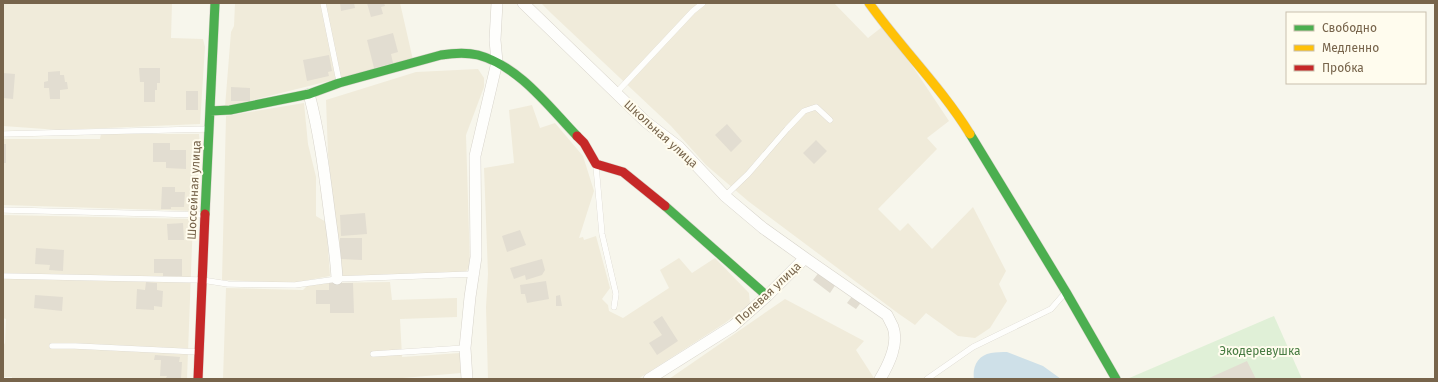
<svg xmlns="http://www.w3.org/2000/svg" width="1438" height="382" viewBox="0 0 1438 382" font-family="'Fira Sans',sans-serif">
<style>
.residential{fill:#f0ebda}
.green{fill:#e0f0d7}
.water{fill:#cee0e8}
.building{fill:#e2ddd1}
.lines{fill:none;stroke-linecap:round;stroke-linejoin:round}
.lane-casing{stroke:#d7d3ca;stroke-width:6}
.street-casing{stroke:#d7d3ca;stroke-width:12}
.fast-casing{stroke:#d8d3ca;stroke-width:10}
.slow-casing{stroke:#d8d3ca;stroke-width:10}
.jam-casing{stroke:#d8d3ca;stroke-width:10}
.lane{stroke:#fefefc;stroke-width:5.5}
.street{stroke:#fefefc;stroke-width:11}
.fast{stroke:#4caf50;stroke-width:9}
.slow{stroke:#ffc107;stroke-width:9}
.jam{stroke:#c62828;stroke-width:9}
.labels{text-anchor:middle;stroke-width:4;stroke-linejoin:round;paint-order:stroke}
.street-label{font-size:12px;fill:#77644b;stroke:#fffcee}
.park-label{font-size:12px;fill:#487c43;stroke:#fffcee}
</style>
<rect width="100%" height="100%" fill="#f7f6ec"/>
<path class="residential" d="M 3,3 L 172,3 L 171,38 L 203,39 L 205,47 L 200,124 L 59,130 L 3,126 Z
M 235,3 L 400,3 L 413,60 L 225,107 L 231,32 L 234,26 Z
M 541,3 L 834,3 L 868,38 L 882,27 L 905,55 L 949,121 L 927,138 L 937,149 L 878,209 L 900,231 L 908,223 L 932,249 L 973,207 L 1006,271 L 999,284 L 1007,301 L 990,328 L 975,338 L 958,336 L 926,313 L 915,325 L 899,314 L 748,201 L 706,165 L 671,126 L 552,14 Z
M 478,69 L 484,78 L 484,87 L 466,135 L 470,266 L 465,273 L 341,277 L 328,154 L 326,100 L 416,72 Z
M 304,103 L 308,144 L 316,177 L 316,216 L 326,222 L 330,276 L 292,283 L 222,280 L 226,116 Z
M 532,105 L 540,128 L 555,123 L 583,156 L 594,191 L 579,238 L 583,237 L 584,240 L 596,236 L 610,288 L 602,299 L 608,305 L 609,311 L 623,318 L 669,288 L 660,270 L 679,258 L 692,273 L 715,258 L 749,293 L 750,304 L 725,323 L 638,379 L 488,379 L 486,307 L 488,274 L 484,168 L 514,163 L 509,110 Z
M 101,134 L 199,134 L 200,146 L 195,211 L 3,205 L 3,139 L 100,139 Z
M 3,215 L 193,219 L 187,379 L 12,379 L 12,377 L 3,377 L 3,346 L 5,343 L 6,319 L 3,318 Z
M 390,282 L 392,300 L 457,298 L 457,317 L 400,319 L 402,357 L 460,353 L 461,373 L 391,379 L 223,379 L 226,288 L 303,290 L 307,286 L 329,283 Z
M 785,299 L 864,341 L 856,350 L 874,378 L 872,379 L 669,379 Z"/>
<path class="green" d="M 1274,316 L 1302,379 L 1127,379 Z"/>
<path class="water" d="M 1007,352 L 1043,366 L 1061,379 L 974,379 C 972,367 978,355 991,353 C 996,352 1002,352 1007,352 Z"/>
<path class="building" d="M 340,3 L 354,3 L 355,8 L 341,11 Z
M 367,3 L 384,3 L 385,6 L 381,7 L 383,14 L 371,17 Z
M 393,33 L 398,52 L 391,54 L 393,63 L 374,68 L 367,40 Z
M 329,55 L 332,71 L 328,72 L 329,76 L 307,81 L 303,60 Z
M 139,68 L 160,68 L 160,83 L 157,83 L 157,90 L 155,90 L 155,102 L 144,102 L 144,82 L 140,82 Z
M 60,71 L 60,75 L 64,75 L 65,82 L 67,82 L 68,89 L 60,90 L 60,99 L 50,99 L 49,88 L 44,88 L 44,82 L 48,81 L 48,72 Z
M 3,73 L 15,74 L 13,99 L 3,98 Z
M 231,87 L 250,88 L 250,101 L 231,101 Z
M 186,91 L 198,91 L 198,110 L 186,110 Z
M 727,124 L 742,141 L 731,152 L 715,135 Z
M 816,140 L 827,151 L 814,164 L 803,153 Z
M 153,143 L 170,143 L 170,150 L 186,150 L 186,169 L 166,168 L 166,162 L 153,162 Z
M 3,144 L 6,144 L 6,163 L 3,163 Z
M 162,187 L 175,187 L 175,192 L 185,192 L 184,207 L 171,207 L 171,209 L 161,209 Z
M 365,213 L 367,234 L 341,236 L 340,215 Z
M 183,223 L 184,240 L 168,240 L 167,224 Z
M 520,230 L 526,245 L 507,252 L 502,236 Z
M 340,238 L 362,238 L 362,260 L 340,259 Z
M 36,248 L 64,250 L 63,271 L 49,270 L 50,265 L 35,264 Z
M 154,259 L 182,259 L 182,276 L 163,276 L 163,273 L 154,273 Z
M 542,259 L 545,270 L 542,275 L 526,280 L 525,275 L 514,279 L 510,268 Z
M 820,271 L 836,284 L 830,293 L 813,280 Z
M 546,281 L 549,299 L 527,303 L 525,294 L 521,294 L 520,285 Z
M 146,282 L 157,283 L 157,290 L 163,291 L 162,307 L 154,306 L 154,310 L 136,309 L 137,289 L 145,290 Z
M 329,283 L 353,283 L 354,313 L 330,313 L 330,304 L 316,304 L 316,290 L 329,290 Z
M 35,295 L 63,297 L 62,311 L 34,308 Z
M 560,295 L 562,306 L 556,306 L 556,296 Z
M 853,295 L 862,301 L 856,309 L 847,303 Z
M 662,316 L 678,341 L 657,355 L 649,343 L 662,335 L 653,322 Z
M 155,355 L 180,357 L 179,362 L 182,362 L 181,379 L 166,378 L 167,376 L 160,376 L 161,360 L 154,360 Z
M 1247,361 L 1256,379 L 1207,379 Z"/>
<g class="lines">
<g class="lane-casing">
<path id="lane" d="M 323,3 L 339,81
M 616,93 L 693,11 L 703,3
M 3,134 L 209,129
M 596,166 L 602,234 L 616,294 L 614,307
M 725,196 L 748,174 L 787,129 L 804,111 L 816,107 L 830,120
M 3,210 L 205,215
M 3,276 L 202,280 L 228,284 L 295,285 L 337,279 L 474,274
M 52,346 L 75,346 L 199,352
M 373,354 L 465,348
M 927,379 L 973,347 L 1051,309 L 1065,293"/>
</g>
<g class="street-casing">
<path id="street" d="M 523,3 L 646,122 L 679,147 L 725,196 L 763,228 L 805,258 L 887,315 C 889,319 891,323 893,327 C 899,344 889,364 880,379
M 309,94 C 319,131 324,170 329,209 C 332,233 336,256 337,279
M 467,379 L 465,348 L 470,297 L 476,257 L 475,156 L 497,62 L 495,40 L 497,3
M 649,379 L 733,326 L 767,296 L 805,258"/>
</g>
<g class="fast-casing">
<path id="fast" d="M 210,111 L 230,110 L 309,94 L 339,83 L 441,55 C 453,53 466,52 478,55 C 519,66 549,107 577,136
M 970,134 L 1066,292 L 1116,379
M 665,206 L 767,296
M 205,214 L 215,3"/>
</g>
<g class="slow-casing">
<path id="slow" d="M 869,3 C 901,48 941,87 970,134"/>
</g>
<g class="jam-casing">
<path id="jam" d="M 577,136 L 584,143 L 596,164 L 623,172 L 665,206
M 198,379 L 205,214"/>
</g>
<use href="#lane" class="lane"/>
<use href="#street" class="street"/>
<use href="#fast" class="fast"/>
<use href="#slow" class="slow"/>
<use href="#jam" class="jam"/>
</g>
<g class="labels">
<g class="street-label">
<text transform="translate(661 134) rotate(42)" y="4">Школьная улица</text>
<text transform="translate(194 190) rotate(-87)" y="4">Шоссейная улица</text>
<text transform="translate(768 293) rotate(-43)" y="4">Полевая улица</text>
</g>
<g class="park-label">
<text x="1260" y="355">Экодеревушка</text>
</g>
</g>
<rect width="1438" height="382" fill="none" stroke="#77644b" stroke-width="8"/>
<rect x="1286" y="12" width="140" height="72" fill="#fffcee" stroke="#c9bfad"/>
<rect x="1294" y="25" width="20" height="6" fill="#4caf50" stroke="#c9bfad"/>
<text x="1322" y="32" font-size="12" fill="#77644b">Свободно</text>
<rect x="1294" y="45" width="20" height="6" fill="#ffc107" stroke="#c9bfad"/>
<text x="1322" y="52" font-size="12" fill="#77644b">Медленно</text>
<rect x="1294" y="65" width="20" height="6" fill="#c62828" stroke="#c9bfad"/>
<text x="1322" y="72" font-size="12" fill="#77644b">Пробка</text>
</svg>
